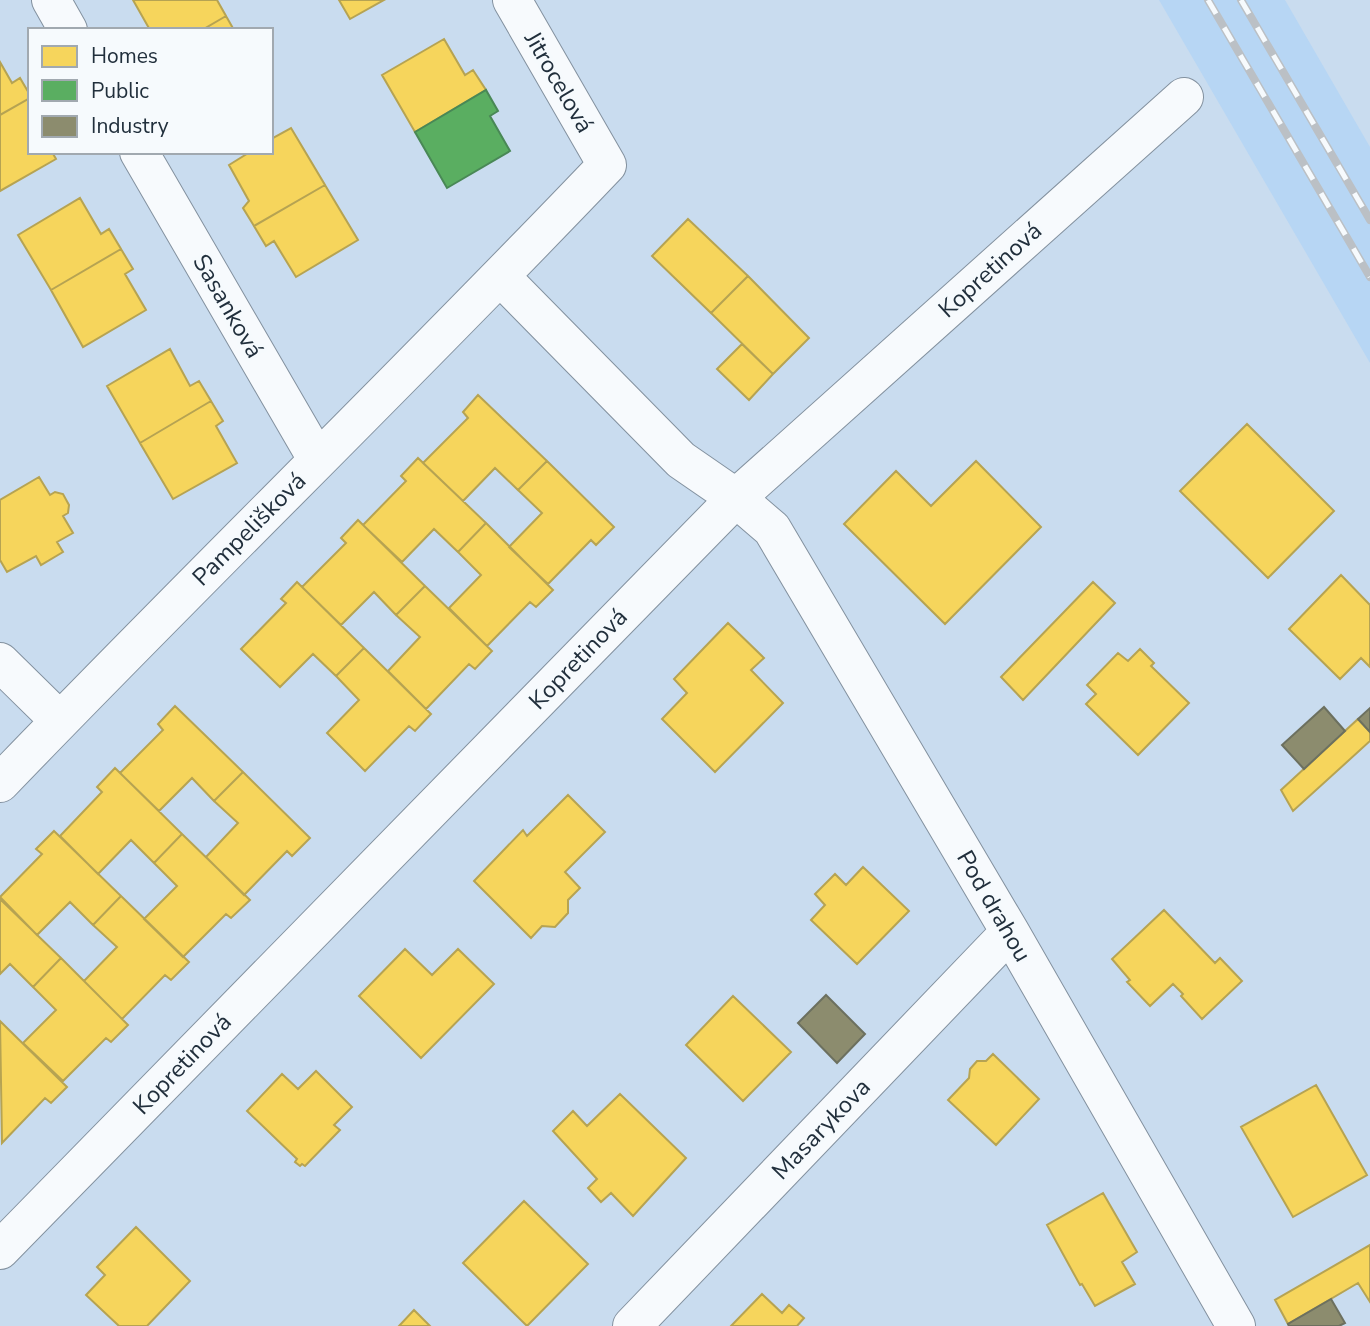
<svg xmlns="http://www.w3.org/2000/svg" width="1370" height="1326" viewBox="0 0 1370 1326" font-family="'Nunito Sans',sans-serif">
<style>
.built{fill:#b7d6f4}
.homes{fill:#f6d55c;stroke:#b6a352;stroke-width:2}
.public{fill:#5aae61;stroke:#498856;stroke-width:2}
.industry{fill:#8c8c6e;stroke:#6c705f;stroke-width:2}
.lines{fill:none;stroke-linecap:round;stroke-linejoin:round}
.minor-casing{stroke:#83919f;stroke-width:40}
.minor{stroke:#f7fafd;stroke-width:38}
.rail-casing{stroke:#bbc0c5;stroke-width:8}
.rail{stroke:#f6fafd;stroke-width:5;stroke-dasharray:16;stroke-linecap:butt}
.labels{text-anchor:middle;stroke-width:7;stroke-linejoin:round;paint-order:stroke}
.street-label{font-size:24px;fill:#212f3c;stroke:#f6fafd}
</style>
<rect width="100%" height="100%" fill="#c9dcef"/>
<path class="built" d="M 1159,0 L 1285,0 L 1370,147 L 1370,363 Z"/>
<path class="homes" d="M 133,0 L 217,0 L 226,16 L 202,30 L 150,30 Z
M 339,0 L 384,0 L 350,19 Z
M 226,16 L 234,30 L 202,30 Z
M 444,39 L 465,75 L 473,70 L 486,90 L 415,132 L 382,75 Z
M 0,62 L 12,83 L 20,78 L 30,95 L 30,98 L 0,115 Z
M 30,98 L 30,152 L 52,152 L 56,159 L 0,191 L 0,115 Z
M 291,128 L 325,185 L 254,226 L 243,208 L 249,201 L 229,165 L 250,152 L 271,152 L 271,139 Z
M 325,185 L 358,240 L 296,277 L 274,241 L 266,246 L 254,226 Z
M 80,198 L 101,234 L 109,229 L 121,249 L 51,290 L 18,235 Z
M 688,219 L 748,276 L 711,313 L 652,256 Z
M 121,249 L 133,269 L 125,274 L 146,310 L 83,347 L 51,290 Z
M 748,276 L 809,338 L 773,374 L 711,313 Z
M 742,344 L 773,374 L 749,400 L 717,369 Z
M 170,349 L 190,386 L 199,381 L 211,401 L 140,443 L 107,386 Z
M 478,395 L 547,461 L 518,490 L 495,468 L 463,501 L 423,463 L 468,418 L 463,412 Z
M 211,401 L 223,421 L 216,426 L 237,463 L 173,499 L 140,443 Z
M 1247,424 L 1334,511 L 1268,578 L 1180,491 Z
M 418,458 L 486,523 L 458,552 L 434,529 L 402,562 L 363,525 L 406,481 L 401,476 Z
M 547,461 L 614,527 L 596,545 L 591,540 L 548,584 L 509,547 L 542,513 L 518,490 Z
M 976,461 L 1041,527 L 945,624 L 844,524 L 896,471 L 931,506 Z
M 39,477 L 50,495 L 55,492 L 63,494 L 69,505 L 68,513 L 63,516 L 73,533 L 57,542 L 63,552 L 41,565 L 36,556 L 7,572 L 0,560 L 0,500 Z
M 358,520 L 425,586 L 396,615 L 374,592 L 341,625 L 302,587 L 346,543 L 341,538 Z
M 486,523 L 553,590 L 536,607 L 530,602 L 487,646 L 449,608 L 481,575 L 458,552 Z
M 1341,575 L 1370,605 L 1370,667 L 1361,658 L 1340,679 L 1289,629 Z
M 297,582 L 364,648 L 336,676 L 313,654 L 280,687 L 241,649 L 286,603 L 281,599 Z
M 1093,582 L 1115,603 L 1023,700 L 1001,677 Z
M 425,586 L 492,651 L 475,669 L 469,664 L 426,709 L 388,671 L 420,637 L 396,615 Z
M 728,623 L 764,658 L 751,670 L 783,703 L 715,772 L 662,719 L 687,693 L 674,679 Z
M 364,648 L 431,714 L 415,731 L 409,726 L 365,771 L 327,733 L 359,700 L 336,676 Z
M 1140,649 L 1154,663 L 1151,666 L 1189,703 L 1138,755 L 1086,704 L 1096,694 L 1087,685 L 1118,653 L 1128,661 Z
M 175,706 L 243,772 L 214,801 L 192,778 L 159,811 L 120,773 L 163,730 L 158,724 Z
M 1358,719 L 1370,732 L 1370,741 L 1293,811 L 1281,790 Z
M 115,768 L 182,834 L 154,863 L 131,840 L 98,874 L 60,836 L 102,792 L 97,787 Z
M 243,772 L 310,838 L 292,856 L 287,851 L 244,895 L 206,857 L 238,823 L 214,801 Z
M 568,795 L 605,832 L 565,872 L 580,888 L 568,900 L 568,913 L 555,927 L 542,926 L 531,938 L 474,881 L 523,830 L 527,836 Z
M 54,831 L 121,896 L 93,925 L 70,902 L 37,935 L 0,897 L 42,854 L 36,849 Z
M 182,834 L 250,900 L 231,918 L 226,914 L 183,957 L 144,919 L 177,886 L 154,863 Z
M 863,867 L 909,911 L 857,964 L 811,920 L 825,905 L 815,894 L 835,874 L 846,885 Z
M 121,896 L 189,962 L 171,980 L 165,975 L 122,1019 L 84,981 L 117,947 L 93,925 Z
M 0,899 L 61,958 L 33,987 L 10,964 L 0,974 Z
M 1164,910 L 1215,963 L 1220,958 L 1242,981 L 1202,1019 L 1181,996 L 1183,994 L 1173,984 L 1150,1006 L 1127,982 L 1130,980 L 1112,959 Z
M 405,949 L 432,975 L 458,949 L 494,984 L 421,1058 L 359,996 Z
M 61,958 L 128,1025 L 111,1042 L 106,1038 L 63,1081 L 23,1043 L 56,1010 L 33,987 Z
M 733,996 L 791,1052 L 743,1101 L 686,1045 Z
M 0,1021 L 67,1087 L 51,1103 L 45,1098 L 2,1143 Z
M 993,1054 L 1039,1099 L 996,1145 L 948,1100 L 969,1078 L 970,1069 L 977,1061 L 986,1061 Z
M 316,1071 L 352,1107 L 334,1125 L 340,1130 L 305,1166 L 302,1164 L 300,1166 L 295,1162 L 297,1159 L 247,1111 L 282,1074 L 298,1089 Z
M 1316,1085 L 1367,1175 L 1293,1217 L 1241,1127 Z
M 620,1094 L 686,1158 L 633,1216 L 611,1193 L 601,1202 L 588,1188 L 597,1179 L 553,1131 L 573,1111 L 587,1126 Z
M 1103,1193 L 1137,1252 L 1122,1262 L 1135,1284 L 1095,1306 L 1082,1284 L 1080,1285 L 1047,1225 Z
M 524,1201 L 588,1264 L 527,1326 L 463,1263 Z
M 136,1227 L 190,1281 L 147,1326 L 119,1326 L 86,1295 L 105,1275 L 97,1267 Z
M 1370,1245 L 1370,1302 L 1358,1283 L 1288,1324 L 1275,1300 Z
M 762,1294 L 782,1313 L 789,1305 L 804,1318 L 797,1326 L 731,1326 Z
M 414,1310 L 430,1326 L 399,1326 Z"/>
<path class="public" d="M 486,90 L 498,111 L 490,116 L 510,151 L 447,188 L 415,132 Z"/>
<path class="industry" d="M 1324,707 L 1345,731 L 1304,769 L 1282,745 Z
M 1370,708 L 1370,732 L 1358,719 Z
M 826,995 L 865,1034 L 837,1063 L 798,1023 Z
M 1331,1299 L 1345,1323 L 1339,1326 L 1289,1326 L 1288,1324 Z"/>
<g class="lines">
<g class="minor-casing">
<path id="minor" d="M 51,0 L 68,30
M 139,152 L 317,459
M 501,277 L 681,460 L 736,498 L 772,529 L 1010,932 L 1236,1326
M 0,662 L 60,721
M 0,783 C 200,575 408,374 607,165 L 512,0
M 0,1250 L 736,498 L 1184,97
M 632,1326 L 1010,932"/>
</g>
<use href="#minor" class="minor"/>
<g class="rail-casing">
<path id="rail" d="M 1208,0 L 1370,277
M 1241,0 L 1370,220"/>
</g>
<use href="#rail" class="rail"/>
</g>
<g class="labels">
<g class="street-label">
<text transform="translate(559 82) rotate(60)" y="8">Jitrocelová</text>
<text transform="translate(990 270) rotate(-42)" y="8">Kopretinová</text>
<text transform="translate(228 306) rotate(60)" y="8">Sasanková</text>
<text transform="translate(249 529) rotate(-45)" y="8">Pampelišková</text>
<text transform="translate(578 659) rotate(-46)" y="8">Kopretinová</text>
<text transform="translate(994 906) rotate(60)" y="8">Pod drahou</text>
<text transform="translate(182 1064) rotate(-46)" y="8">Kopretinová</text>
<text transform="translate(821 1129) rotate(-46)" y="8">Masarykova</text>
</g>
</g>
<rect x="28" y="28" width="245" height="126" fill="#f6fafd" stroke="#a1a9b0" stroke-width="2"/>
<rect x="42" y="46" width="35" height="21" fill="#f6d55c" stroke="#a1a9b0" stroke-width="2"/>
<text x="91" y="63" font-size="21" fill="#212f3c">Homes</text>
<rect x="42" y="80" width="35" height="21" fill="#5aae61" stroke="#a1a9b0" stroke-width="2"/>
<text x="91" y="98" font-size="21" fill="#212f3c">Public</text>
<rect x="42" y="116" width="35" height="21" fill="#8c8c6e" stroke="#a1a9b0" stroke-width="2"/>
<text x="91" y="133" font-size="21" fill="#212f3c">Industry</text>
</svg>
